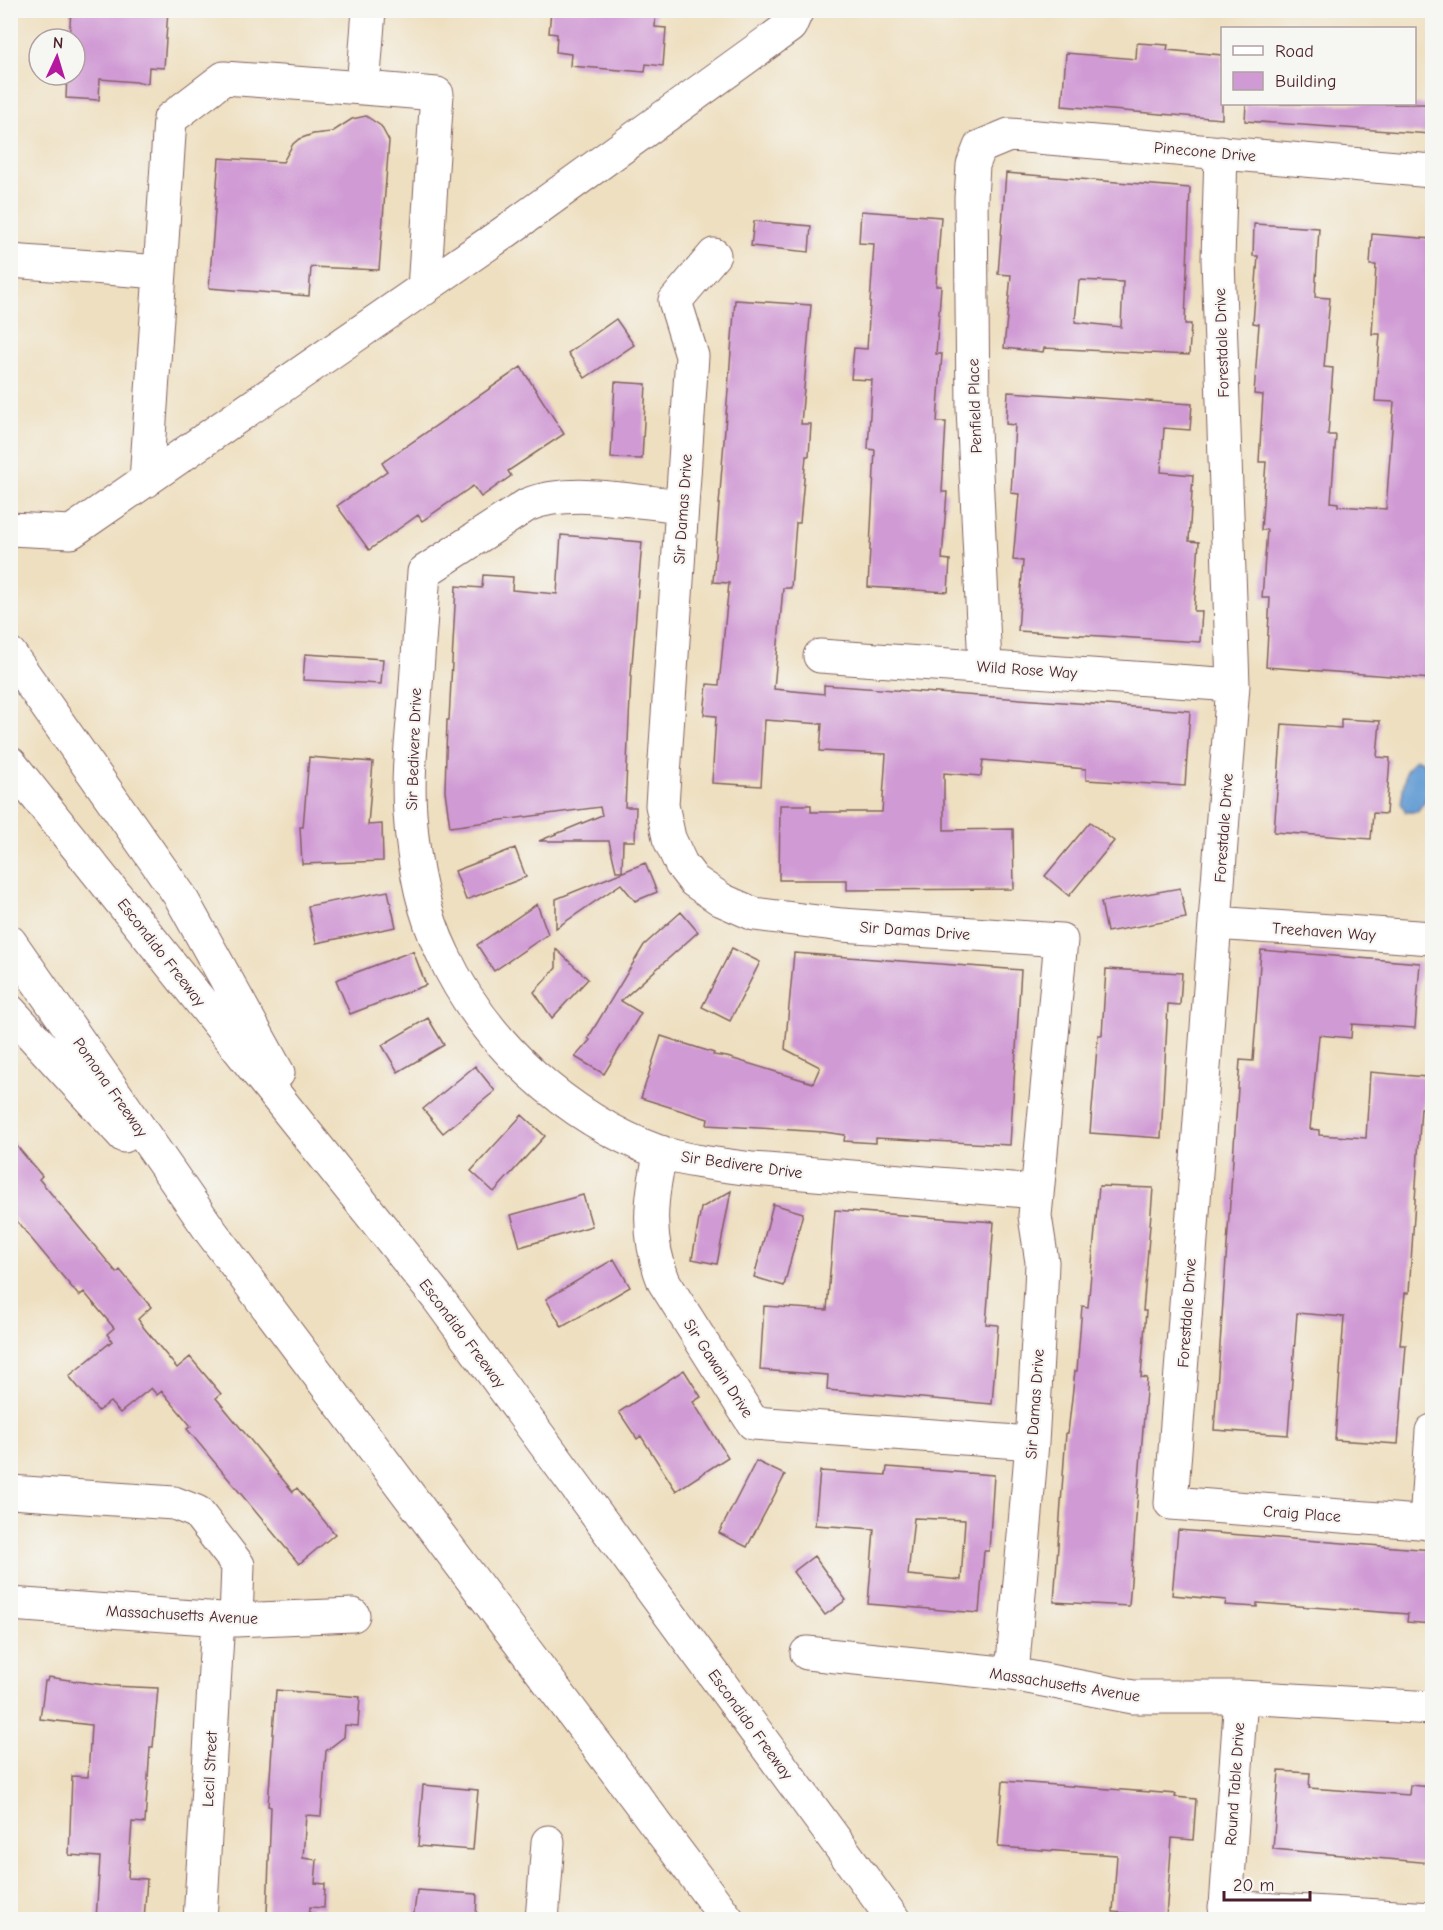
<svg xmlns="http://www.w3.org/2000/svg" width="1443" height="1930" viewBox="0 0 1443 1930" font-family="'Comic Neue',sans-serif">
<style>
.water{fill:#669ed4;stroke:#585e80;stroke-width:1.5}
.building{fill:#d09ad4;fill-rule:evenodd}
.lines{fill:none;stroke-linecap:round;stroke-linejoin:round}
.minor-casing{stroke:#83625f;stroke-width:35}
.highway-casing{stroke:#83625f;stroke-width:35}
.minor{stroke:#fff;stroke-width:33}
.highway{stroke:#fff;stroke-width:33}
.labels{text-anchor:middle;stroke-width:4.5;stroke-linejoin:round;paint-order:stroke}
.street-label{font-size:16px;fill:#4a1f2b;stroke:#f6f6f2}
</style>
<rect width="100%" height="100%" fill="#f6f6f2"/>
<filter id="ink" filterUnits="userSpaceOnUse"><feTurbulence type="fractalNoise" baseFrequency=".0167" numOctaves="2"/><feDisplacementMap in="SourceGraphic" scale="12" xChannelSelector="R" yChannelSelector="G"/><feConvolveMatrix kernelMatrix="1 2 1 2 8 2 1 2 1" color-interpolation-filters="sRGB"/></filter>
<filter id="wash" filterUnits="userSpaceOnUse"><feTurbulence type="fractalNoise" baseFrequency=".008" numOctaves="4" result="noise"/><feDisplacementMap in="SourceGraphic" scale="24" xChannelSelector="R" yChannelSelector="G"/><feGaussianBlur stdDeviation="1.35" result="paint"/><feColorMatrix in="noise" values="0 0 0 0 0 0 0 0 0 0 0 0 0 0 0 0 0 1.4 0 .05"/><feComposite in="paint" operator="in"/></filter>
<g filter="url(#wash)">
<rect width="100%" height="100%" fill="#eedfc0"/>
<path class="water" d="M 1415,759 L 1424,763 L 1432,778 L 1426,799 L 1417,812 L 1406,812 L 1401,803 L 1406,771 Z"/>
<g id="blocks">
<path class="building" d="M 71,10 L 168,10 L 164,68 L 149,67 L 148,83 L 100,79 L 99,100 L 66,98 L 67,75 L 75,75 L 75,39 L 69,39 Z
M 551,10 L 656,10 L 655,27 L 666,28 L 663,66 L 646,64 L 645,72 L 570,66 L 571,54 L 556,52 L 557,34 L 549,33 Z
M 1137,43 L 1168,45 L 1167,50 L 1222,55 L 1222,119 L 1062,106 L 1066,53 L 1136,59 Z
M 1246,104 L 1432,104 L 1431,134 L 1245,121 Z
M 366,116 L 381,126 L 389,141 L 379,270 L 311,267 L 309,296 L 209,288 L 219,158 L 283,162 L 293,144 L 299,139 L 313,134 L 332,132 L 352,119 Z
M 1006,173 L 1190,188 L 1185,324 L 1191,324 L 1189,355 L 1044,348 L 1043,352 L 1004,348 L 1011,275 L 998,274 ZM 1079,280 L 1123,282 L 1121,327 L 1075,322 Z
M 861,211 L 941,217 L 936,286 L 941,286 L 936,354 L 942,354 L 937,422 L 946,422 L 942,492 L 947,492 L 942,559 L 950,560 L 948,592 L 868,587 L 875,450 L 868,449 L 872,380 L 851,379 L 854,348 L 867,349 L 874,244 L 859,243 Z
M 754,221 L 811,226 L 809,252 L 751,246 Z
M 1254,224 L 1319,228 L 1315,297 L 1330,298 L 1324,367 L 1333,368 L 1328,435 L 1336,435 L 1331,502 L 1338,503 L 1338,506 L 1386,509 L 1394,402 L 1375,401 L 1380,334 L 1372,334 L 1376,265 L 1370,265 L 1372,234 L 1432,239 L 1432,679 L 1266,667 L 1270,598 L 1262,598 L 1267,530 L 1261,530 L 1266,462 L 1259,462 L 1263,395 L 1254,394 L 1259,324 L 1253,323 L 1258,256 L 1253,256 Z
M 735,300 L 811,305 L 801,424 L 811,424 L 809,456 L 806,456 L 800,523 L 796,523 L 791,588 L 783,588 L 774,689 L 824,694 L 824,685 L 1190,711 L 1185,786 L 1086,780 L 1086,769 L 983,760 L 981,776 L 944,773 L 944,830 L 1013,829 L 1014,889 L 847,890 L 847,880 L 779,880 L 780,805 L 811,805 L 811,812 L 882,812 L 886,754 L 820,751 L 822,724 L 765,720 L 761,786 L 712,783 L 716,716 L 704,715 L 707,684 L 719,685 L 729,583 L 713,582 Z
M 616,319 L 634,345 L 585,378 L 568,353 Z
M 521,367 L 564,434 L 508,471 L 511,476 L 481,497 L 473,486 L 422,521 L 418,515 L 369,550 L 337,506 L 387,471 L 382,463 Z
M 615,382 L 646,384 L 642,459 L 611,458 Z
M 1008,392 L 1192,404 L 1190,430 L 1164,428 L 1161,472 L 1193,475 L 1189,541 L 1199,542 L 1194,611 L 1202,611 L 1200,642 L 1018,631 L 1023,561 L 1013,560 L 1019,494 L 1011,493 L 1015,425 L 1006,424 Z
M 561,535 L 642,542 L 631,676 L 625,807 L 636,807 L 635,841 L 623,841 L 622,871 L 616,871 L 609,841 L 539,841 L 602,815 L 600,807 L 450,827 L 445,791 L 447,720 L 449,720 L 456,586 L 482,588 L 483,575 L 513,577 L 512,590 L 557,594 Z
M 305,654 L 383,659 L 381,684 L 303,680 Z
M 1341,719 L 1380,721 L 1377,757 L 1390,758 L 1386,814 L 1373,813 L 1371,839 L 1274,832 L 1282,724 L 1341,728 Z
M 309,757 L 373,762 L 368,825 L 382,824 L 383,861 L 302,864 L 300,827 L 303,827 Z
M 1090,822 L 1114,841 L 1069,896 L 1045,876 Z
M 515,848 L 526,877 L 466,900 L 455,871 Z
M 645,863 L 657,892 L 635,901 L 621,884 L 556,928 L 556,899 Z
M 1180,888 L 1186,918 L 1107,932 L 1101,902 Z
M 388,891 L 396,927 L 316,943 L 308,906 Z
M 537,904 L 548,934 L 494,971 L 477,945 Z
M 681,912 L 698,932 L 621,1001 L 641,1013 L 604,1074 L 575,1057 L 590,1040 L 588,1038 L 644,945 Z
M 732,948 L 760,962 L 730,1021 L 702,1007 Z
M 556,949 L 588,979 L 552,1018 L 534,992 L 556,968 Z
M 1261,950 L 1420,963 L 1415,1028 L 1352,1024 L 1351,1038 L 1319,1035 L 1310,1129 L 1319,1130 L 1319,1135 L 1366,1138 L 1370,1072 L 1426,1077 L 1424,1108 L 1421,1108 L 1409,1293 L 1405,1293 L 1400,1345 L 1406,1345 L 1398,1444 L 1335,1440 L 1344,1317 L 1297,1313 L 1288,1435 L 1214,1430 L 1240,1060 L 1253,1061 Z
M 413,951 L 426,985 L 350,1014 L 336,980 Z
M 794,953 L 1021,970 L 1010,1145 L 876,1138 L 876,1143 L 844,1141 L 845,1135 L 824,1132 L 707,1125 L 708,1119 L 641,1098 L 661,1036 L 714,1053 L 713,1055 L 727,1057 L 813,1083 L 820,1067 L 785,1049 Z
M 1106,969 L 1182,973 L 1180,1005 L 1168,1004 L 1161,1138 L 1090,1133 L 1098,1035 L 1102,1035 Z
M 428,1018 L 444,1045 L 398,1072 L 382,1045 Z
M 475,1066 L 495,1091 L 443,1133 L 423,1109 Z
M 522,1115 L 545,1136 L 494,1192 L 471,1171 Z
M 10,1138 L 42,1176 L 39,1179 L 117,1273 L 120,1270 L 151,1307 L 138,1319 L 144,1328 L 177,1368 L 190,1357 L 221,1394 L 216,1398 L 293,1492 L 297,1488 L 335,1534 L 299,1564 L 187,1429 L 191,1426 L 162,1391 L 157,1395 L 151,1388 L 120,1413 L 110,1402 L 98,1411 L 69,1376 L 112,1341 L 107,1334 L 114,1328 L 84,1292 L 79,1296 L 10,1213 Z
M 1099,1186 L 1153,1188 L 1143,1311 L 1146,1311 L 1141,1377 L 1147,1378 L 1129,1606 L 1054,1602 L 1066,1433 L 1068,1433 L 1075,1371 L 1077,1371 L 1082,1306 L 1088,1307 Z
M 731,1191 L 717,1264 L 692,1259 L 701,1208 Z
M 583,1195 L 592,1226 L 520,1247 L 511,1215 Z
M 773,1204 L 803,1213 L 784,1286 L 754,1277 Z
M 835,1210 L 994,1222 L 986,1324 L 998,1325 L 992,1404 L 827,1390 L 828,1375 L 760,1370 L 764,1306 L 827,1310 Z
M 614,1259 L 630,1287 L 562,1327 L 546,1299 Z
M 684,1370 L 701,1397 L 693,1402 L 728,1457 L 676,1491 L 641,1436 L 637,1439 L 619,1412 Z
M 756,1461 L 785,1475 L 747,1547 L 719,1533 Z
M 887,1467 L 994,1475 L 989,1551 L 984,1551 L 979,1613 L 868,1604 L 874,1529 L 815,1525 L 820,1471 L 886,1475 ZM 914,1518 L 965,1520 L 961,1580 L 908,1575 Z
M 1178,1530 L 1432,1550 L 1432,1624 L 1407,1622 L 1408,1614 L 1257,1603 L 1257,1607 L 1225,1605 L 1226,1600 L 1172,1595 Z
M 814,1556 L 846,1600 L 825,1615 L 793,1572 Z
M 48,1677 L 111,1686 L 158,1688 L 153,1747 L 150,1747 L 145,1823 L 132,1822 L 128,1878 L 147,1879 L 144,1920 L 96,1920 L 100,1857 L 69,1855 L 72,1776 L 88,1777 L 91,1725 L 40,1719 L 45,1681 L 47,1681 Z
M 276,1690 L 360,1697 L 358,1726 L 345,1725 L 344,1737 L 326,1751 L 321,1816 L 306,1815 L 303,1858 L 317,1860 L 315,1883 L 325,1884 L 324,1908 L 310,1907 L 309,1920 L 276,1920 L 274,1915 L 267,1914 L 271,1807 L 268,1806 Z
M 1279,1771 L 1310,1773 L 1309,1788 L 1409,1795 L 1410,1785 L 1432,1787 L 1432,1863 L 1273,1849 Z
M 1003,1781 L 1176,1794 L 1175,1797 L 1196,1799 L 1193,1840 L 1172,1838 L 1166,1917 L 1113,1912 L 1117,1855 L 998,1847 Z
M 423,1785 L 478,1790 L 473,1850 L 418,1846 Z
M 417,1890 L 477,1894 L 476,1920 L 413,1920 Z"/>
</g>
</g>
<g filter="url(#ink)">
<use href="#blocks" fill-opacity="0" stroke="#83625f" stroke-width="1.5"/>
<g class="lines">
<g class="minor-casing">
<path id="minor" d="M 363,88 L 437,94 L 424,289
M 1221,152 L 1218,260 L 1233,685 L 1171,1503 L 1432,1523
M 714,255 L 675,301 L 692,356 L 662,805 L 669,838 L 681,864 L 694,881 L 722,900 L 754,914 L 842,925 L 1061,940 L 1035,1216 L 1042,1262 L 1041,1288 L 1032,1443 L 1012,1674
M 10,261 L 160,272 L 170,119 L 224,78 L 363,88 L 369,10
M 146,481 L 160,272
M 682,506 C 636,502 570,487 527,505 L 424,572 C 421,615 418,657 415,699 C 412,737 407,775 410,813 C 413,860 422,911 443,954 C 484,1043 567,1118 659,1152 C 689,1162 722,1165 753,1169 L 1037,1192
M 10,529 L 71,532 L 505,232 L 790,26 L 797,10
M 820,656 L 1233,685
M 985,666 L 973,408 L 971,198 L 973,165 L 980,147 L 1009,135 L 1037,137 L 1432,171
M 1215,923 L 1432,938
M 661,1152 C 650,1198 646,1237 664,1282 L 753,1423 L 1032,1443
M 10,1492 L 174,1503 L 197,1512 L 238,1565 L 236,1620
M 1426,1523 L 1432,1431
M 10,1604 L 236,1620 L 353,1615
M 807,1653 L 1012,1674 L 1133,1697 L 1241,1697 L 1432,1708
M 1225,1907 L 1432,1919
M 200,1920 L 218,1619
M 542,1920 L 548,1842
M 1225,1920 L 1241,1697"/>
</g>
<g class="highway-casing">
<path id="highway" d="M 10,654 L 180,896 L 278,1073
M 10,763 L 437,1297 L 894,1920
M 10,942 L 212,1233 L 728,1920
M 10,1011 L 124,1136"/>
</g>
<use href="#minor" class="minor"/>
<use href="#highway" class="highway"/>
</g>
</g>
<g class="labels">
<g class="street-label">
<text transform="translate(1205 151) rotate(5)" y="6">Pinecone Drive</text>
<text transform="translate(1221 343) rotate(-92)" y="6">Forestdale Drive</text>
<text transform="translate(974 406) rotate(-92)" y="6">Penfield Place</text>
<text transform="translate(682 509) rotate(-86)" y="6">Sir Damas Drive</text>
<text transform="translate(1027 669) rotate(4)" y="6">Wild Rose Way</text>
<text transform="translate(413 749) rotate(-88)" y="6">Sir Bedivere Drive</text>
<text transform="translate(1223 828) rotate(-86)" y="6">Forestdale Drive</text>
<text transform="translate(915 930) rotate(4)" y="6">Sir Damas Drive</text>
<text transform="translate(1324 931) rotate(4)" y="6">Treehaven Way</text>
<text transform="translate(162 952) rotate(52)" y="6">Escondido Freeway</text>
<text transform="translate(111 1087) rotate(55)" y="6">Pomona Freeway</text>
<text transform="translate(742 1164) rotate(8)" y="6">Sir Bedivere Drive</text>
<text transform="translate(1186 1313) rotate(-86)" y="6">Forestdale Drive</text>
<text transform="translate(463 1333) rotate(53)" y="6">Escondido Freeway</text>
<text transform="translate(719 1368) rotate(57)" y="6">Sir Gawain Drive</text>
<text transform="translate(1034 1404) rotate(-86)" y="6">Sir Damas Drive</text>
<text transform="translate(1302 1513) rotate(4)" y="6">Craig Place</text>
<text transform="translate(182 1614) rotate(3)" y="6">Massachusetts Avenue</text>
<text transform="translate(1065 1684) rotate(9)" y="6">Massachusetts Avenue</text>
<text transform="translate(751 1724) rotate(54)" y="6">Escondido Freeway</text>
<text transform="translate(209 1769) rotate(-87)" y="6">Lecil Street</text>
<text transform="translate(1234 1784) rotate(-86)" y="6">Round Table Drive</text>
</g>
</g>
<rect width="1443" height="1930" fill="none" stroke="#f6f6f2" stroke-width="36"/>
<rect x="1221" y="27" width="195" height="78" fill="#f6f6f2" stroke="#b1a0a2" stroke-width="1.5"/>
<rect x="1233" y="46" width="30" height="9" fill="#ffffff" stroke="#b1a0a2" stroke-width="1.5"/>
<text x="1275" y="57" font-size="18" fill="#4a1f2b">Road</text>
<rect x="1233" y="72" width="30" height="18" fill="#d09ad4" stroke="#b1a0a2" stroke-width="1.5"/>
<text x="1275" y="87" font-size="18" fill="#4a1f2b">Building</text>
<g transform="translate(57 57) rotate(4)"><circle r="28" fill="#f6f6f2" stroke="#b1a0a2" stroke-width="1.5"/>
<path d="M0-4.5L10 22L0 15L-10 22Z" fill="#b5179e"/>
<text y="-9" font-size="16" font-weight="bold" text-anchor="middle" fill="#4a1f2b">N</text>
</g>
<path d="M1224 1891v9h86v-9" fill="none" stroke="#4a1f2b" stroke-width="3"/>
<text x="1233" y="1891" font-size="18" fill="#4a1f2b" stroke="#f6f6f2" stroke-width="4.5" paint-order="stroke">20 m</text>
</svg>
